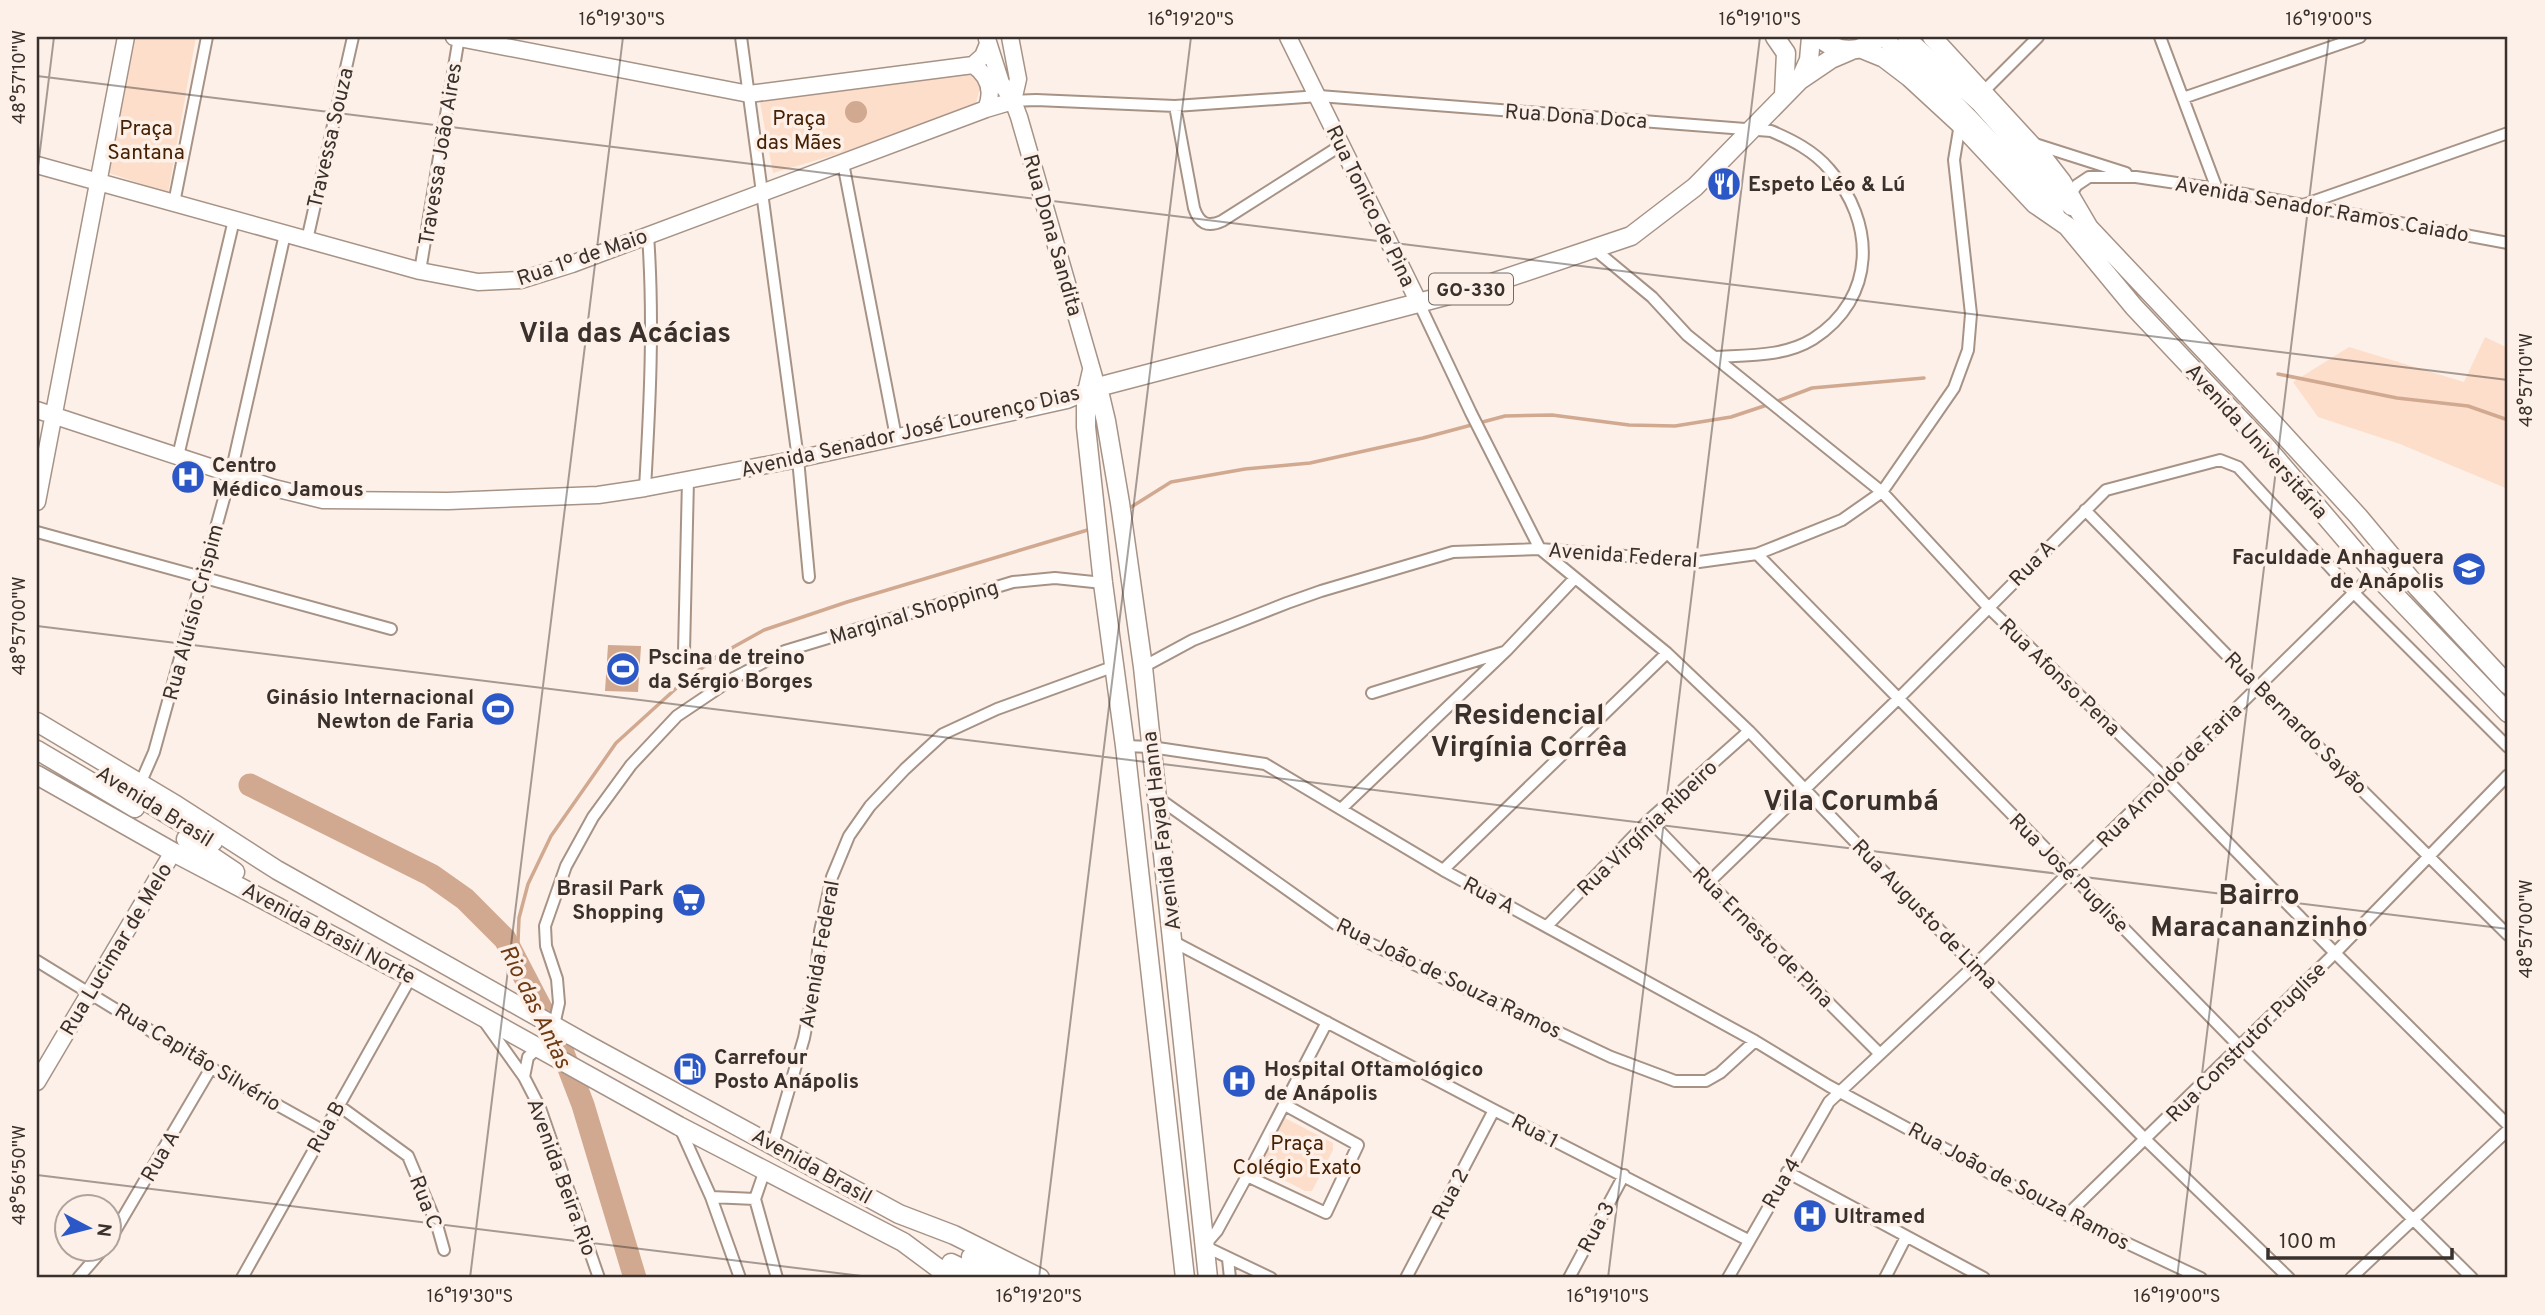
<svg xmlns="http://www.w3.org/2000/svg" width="2545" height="1315" viewBox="0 0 2545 1315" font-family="Overpass,sans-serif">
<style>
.green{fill:#fddeca}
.water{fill:#d1a990}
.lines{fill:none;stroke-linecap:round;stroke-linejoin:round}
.stream{stroke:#d1a990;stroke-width:3.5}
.river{stroke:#d1a990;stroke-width:23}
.street-casing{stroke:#a79386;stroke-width:14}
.secondary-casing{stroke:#a79386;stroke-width:19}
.primary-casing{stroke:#a79386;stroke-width:21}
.street{stroke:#fff;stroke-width:10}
.secondary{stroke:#fff;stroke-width:16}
.primary{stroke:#fff;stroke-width:18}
.ticks{fill:none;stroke:#3a312c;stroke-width:2;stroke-opacity:0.45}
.labels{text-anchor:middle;stroke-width:7;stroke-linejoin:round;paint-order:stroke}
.shield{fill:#fdf0e8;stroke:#746a64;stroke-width:2}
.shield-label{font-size:19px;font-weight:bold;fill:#3a312c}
.street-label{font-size:21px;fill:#3a312c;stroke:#fdf0e8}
.park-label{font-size:21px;fill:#462002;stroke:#fdf0e8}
.poi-label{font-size:21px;font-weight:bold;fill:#3a312c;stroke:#fdf0e8;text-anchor:start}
.water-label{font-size:23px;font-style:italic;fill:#6e3b14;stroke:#fdf0e8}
.district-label{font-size:28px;font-weight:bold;fill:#3a312c;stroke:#fdf0e8}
.neatline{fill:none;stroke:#3a312c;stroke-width:2.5}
.ticks-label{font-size:18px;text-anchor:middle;fill:#3a312c}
</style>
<rect width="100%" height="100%" fill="#fdf0e8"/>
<path class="green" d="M 136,37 L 196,37 L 168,193 L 109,173 Z
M 962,72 L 972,72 L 982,80 L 975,107 L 875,143 L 773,173 L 760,102 Z
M 2485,337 L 2508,348 L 2508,489 L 2400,444 L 2318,417 L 2293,382 L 2349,347 L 2464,382 Z
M 1285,1118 L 1333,1143 L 1333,1150 L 1312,1191 L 1305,1191 L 1263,1169 C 1256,1154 1274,1133 1282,1119 Z"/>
<path class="water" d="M845 112a11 11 0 1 1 22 0a11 11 0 1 1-22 0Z
M 608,645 L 641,646 L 638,692 L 605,691 Z"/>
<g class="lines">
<path class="stream" d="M 2278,374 L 2397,398 L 2468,406 L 2508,420
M 1775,402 L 1812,388 L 1924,378
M 1128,509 L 1171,482 L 1245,469 L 1310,463 L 1423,438 L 1505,416 L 1552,415 L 1629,425 L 1675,426 L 1731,417 L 1767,405
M 517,964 L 519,918 L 528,884 L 551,836 L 616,743 L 682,683 L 719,655 L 764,630 L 847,602 L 1091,529"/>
<path class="river" d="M 250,785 L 431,875 L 465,899 L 505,939 L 560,1045 L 583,1105 L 635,1278"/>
<g class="street-casing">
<path id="street" d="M 741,37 L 798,459 L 809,577
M 2160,37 L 2217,189
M 1984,91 L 2038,37
M 2183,98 L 2360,37
M 1013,101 L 1036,100 L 1175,106 L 1319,96 L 1771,131 C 1792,140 1814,151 1829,169 C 1876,222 1877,298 1813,339 C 1784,357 1747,355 1714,357
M 1175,106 L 1194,208 C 1199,223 1207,228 1222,221 L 1340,146
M 2035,144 L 2126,173
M 843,163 L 896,437
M 2070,195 L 2077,185 L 2089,177 L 2136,177 L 2217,189 L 2508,243
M 174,203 L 207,37
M 2303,205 L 2508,133
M 307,240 L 353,37
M 1594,249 L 1652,297 L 1687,335 L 1882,492 L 1988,607 L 2165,778 L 2335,953 L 2508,1125
M 420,271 L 459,37
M 1418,301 L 1471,413 L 1540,549 L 1667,653 L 1749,731 L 1974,966 L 2146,1140 L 2289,1278
M 178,456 L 234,220
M 645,488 C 650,403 654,320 648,235
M 2085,510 L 2258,687 L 2508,935
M 37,532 L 391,629
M 1757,554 L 2240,1047 L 2472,1278
M 684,652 L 688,480
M 1143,667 L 1193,640 L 1287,603 L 1321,591 L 1453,552 L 1540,549 L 1699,562 L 1757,554 L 1842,520 L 1882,492 L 1954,388 L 1968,350 L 1971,314 L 1954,160 L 1960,124
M 1372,693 L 1504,652
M 1125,746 L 1151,747 L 1265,764 L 1443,870 L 1755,1041 L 1829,1086 L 2067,1215 L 2201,1278
M 140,784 L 154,752 L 231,473 L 285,234
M 1158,798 L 1337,925 L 1369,943 L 1611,1057 L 1675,1081 L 1706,1081 L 1720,1073 L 1755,1041
M 1341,809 L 1506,651 L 1575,578
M 1649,820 L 1729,903 L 1879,1053
M 1443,870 L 1667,653
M 1709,882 L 1899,698 L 2106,490 L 2220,460 L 2238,467 L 2354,593 L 2508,747
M 1547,926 L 1649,820 L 1749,731
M 1174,942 L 1494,1110 L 1748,1240
M 37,961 L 211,1068 L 324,1131
M 484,1021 L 524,1077 L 540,1108 L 599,1278
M 554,1025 L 559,1003 L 557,979 L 546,946 L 545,926 L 566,866 L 593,817 L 631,765 L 677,716 L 732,679 L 785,651 L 1013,582 L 1055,578 L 1103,583
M 524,1077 L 528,1057 L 539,1047
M 338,1105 L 408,1156 L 437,1225 L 444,1250
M 680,1128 L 711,1197 L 740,1278
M 773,1144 L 804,1038 L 815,982 L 820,931 L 832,877 L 849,836 L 870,806 L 905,769 L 943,734 L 997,709 L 1115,666
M 765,1170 L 755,1199 L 777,1278
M 1787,1172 L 1984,1278
M 1247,1176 L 1326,1213 L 1358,1145 L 1285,1105
M 711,1197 L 755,1199
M 2067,1215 L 2335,953 L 2508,775
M 108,1243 L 211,1068
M 1228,1259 L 1230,1278
M 78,1278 L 104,1248
M 242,1278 L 411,977
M 1271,1278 L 1204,1246 L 1217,1231 L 1247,1176 L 1327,1022
M 1406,1278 L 1494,1110
M 1569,1278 L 1624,1175
M 1728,1278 L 1829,1102 L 1974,966 L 2374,573
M 1885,1278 L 1906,1237
M 2351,1278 L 2508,1130"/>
</g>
<g class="secondary-casing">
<path id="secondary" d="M 454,37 L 749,94 L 973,65 L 983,56 L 988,44
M 1010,37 L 1018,79 L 1013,101
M 1288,37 L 1418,301
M 1882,37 C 1948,89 2001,151 2056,214
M 1906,37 L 1979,103 L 2071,207
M 987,39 L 1001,83 L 1013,101 L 1019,117 L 1094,377
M 973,65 C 989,76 994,91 986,109
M 37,165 L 420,271 L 478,282 L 521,280 L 572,264 L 986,109 L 1013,101
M 37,410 L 274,488 L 323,500 L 448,501 L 598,495 L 645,488 L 798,459 L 1067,400 L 1086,392 L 1091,370
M 37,502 L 126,37
M 37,1082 L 173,852"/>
</g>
<g class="primary-casing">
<path id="primary" d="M 1775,37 L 1786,53 L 1784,95
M 1819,37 C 1837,54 1861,54 1879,37
M 1932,37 L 2045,160 L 2062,182 L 2089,228 L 2274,424 L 2358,516 L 2418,588 L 2508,685
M 1862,49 L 1884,58 L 1909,77 L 1960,124 L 2035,204 L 2067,226 L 2134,307 L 2268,449 L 2374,573 L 2508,713
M 1800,80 L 1809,60 L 1811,37
M 1098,387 L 1106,421 L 1120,503 L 1143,667 L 1208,1278
M 37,722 L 176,805 L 277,870 L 588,1045 L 899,1214 L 954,1235 L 1040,1278
M 37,750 L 135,808
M 37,775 L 173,852 L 411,977 L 679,1126 L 903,1242 L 938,1268 L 960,1278
M 126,789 L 213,842
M 186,839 L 235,872
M 971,1257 L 1011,1278
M 951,1263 L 982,1278
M 1185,1278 L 1125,746 L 1103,583 L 1086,427 L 1086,392 L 1098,387 L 1483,286 L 1631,236 L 1695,187 L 1800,80 L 1831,59 L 1852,50"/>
</g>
<use href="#street" class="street"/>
<use href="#secondary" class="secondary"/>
<use href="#primary" class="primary"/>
</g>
<path class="ticks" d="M 37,76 L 2508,380M 37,175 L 54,37M 37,626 L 2508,929M 37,1175 L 878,1278M 470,1278 L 623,37M 1039,1278 L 1191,37M 1608,1278 L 1760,37M 2177,1278 L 2329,37"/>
<defs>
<g id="restaurant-disc" transform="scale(1.75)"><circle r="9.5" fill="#2c58c7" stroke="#fdf0e8"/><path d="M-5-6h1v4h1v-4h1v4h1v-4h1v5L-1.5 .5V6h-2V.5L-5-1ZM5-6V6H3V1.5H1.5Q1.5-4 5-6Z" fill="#fff"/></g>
<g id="hospital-disc" transform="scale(1.75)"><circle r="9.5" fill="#2c58c7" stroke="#fdf0e8"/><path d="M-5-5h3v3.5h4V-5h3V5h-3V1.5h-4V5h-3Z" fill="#fff"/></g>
<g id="university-disc" transform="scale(1.75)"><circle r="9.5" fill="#2c58c7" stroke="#fdf0e8"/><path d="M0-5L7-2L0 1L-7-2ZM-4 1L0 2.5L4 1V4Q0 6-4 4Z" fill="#fff"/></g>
<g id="stadium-disc" transform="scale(1.75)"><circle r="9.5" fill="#2c58c7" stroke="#fdf0e8"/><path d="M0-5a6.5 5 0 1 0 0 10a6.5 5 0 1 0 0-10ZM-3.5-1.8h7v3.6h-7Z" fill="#fff"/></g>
<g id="supermarket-disc" transform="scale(1.75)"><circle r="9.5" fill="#2c58c7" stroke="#fdf0e8"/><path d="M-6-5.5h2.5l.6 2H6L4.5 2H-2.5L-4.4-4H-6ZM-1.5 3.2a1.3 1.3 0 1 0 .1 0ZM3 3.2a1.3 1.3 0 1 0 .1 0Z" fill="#fff"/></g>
<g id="fuel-disc" transform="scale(1.75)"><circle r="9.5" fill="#2c58c7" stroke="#fdf0e8"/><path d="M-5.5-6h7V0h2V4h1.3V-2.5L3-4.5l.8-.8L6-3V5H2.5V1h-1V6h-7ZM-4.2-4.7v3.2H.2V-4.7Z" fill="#fff"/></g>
</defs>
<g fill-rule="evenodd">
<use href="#restaurant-disc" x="1724" y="184"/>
<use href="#hospital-disc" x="188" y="477"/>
<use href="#university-disc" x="2469" y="569"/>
<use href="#stadium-disc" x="623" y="669"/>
<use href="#stadium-disc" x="498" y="709"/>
<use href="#supermarket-disc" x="689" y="900"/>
<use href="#fuel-disc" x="690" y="1069"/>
<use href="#hospital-disc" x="1239" y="1081"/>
<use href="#hospital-disc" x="1810" y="1216"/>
</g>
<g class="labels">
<rect class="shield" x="1429" y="273.5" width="84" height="31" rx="5"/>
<g class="shield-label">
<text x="1471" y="296">GO-330</text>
</g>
<g class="street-label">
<text transform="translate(1576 116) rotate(4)" y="7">Rua Dona Doca</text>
<text transform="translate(330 138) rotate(-77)" y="7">Travessa Souza</text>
<text transform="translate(440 154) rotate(-81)" y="7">Travessa João Aires</text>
<text transform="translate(1371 206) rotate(64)" y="7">Rua Tonico de Pina</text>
<text transform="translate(2322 209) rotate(10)" y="7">Avenida Senador Ramos Caiado</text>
<text transform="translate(1053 235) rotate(74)" y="7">Rua Dona Sandita</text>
<text transform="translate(582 257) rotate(-19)" y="7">Rua 1º de Maio</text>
<text transform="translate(910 431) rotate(-13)" y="7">Avenida Senador José Lourenço Dias</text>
<text transform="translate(2257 441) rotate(48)" y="7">Avenida Universitária</text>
<text transform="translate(1623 555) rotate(4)" y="7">Avenida Federal</text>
<text transform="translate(2032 563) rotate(-45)" y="7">Rua A</text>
<text transform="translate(193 612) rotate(-75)" y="7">Rua Aluísio Crispim</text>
<text transform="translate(914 612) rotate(-17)" y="7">Marginal Shopping</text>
<text transform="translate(2060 677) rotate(44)" y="7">Rua Afonso Pena</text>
<text transform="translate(2296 723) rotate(45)" y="7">Rua Bernardo Sayão</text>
<text transform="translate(2169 775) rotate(-45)" y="7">Rua Arnoldo de Faria</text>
<text transform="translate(155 806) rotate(32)" y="7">Avenida Brasil</text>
<text transform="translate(1647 828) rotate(-44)" y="7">Rua Virgínia Ribeiro</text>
<text transform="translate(1161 831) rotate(-97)" y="7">Avenida Fayad Hanna</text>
<text transform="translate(2069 873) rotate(45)" y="7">Rua José Puglise</text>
<text transform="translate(1489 895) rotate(28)" y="7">Rua A</text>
<text transform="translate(1925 914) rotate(46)" y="7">Rua Augusto de Lima</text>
<text transform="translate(329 933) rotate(28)" y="7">Avenida Brasil Norte</text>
<text transform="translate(1763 937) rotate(45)" y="7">Rua Ernesto de Pina</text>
<text transform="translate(116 949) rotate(-59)" y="7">Rua Lucimar de Melo</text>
<text transform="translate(819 954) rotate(-80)" y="7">Avenida Federal</text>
<text transform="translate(1449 978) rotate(26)" y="7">Rua João de Souza Ramos</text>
<text transform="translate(2246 1042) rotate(-45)" y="7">Rua Construtor Puglise</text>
<text transform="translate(198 1057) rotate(31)" y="7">Rua Capitão Silvério</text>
<text transform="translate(326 1127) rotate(-61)" y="7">Rua B</text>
<text transform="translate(1535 1131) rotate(27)" y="7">Rua 1</text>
<text transform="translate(160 1156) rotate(-60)" y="7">Rua A</text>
<text transform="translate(812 1166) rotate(29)" y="7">Avenida Brasil</text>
<text transform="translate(562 1177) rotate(70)" y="7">Avenida Beira Rio</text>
<text transform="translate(1781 1183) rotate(-60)" y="7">Rua 4</text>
<text transform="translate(2019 1186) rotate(28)" y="7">Rua João de Souza Ramos</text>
<text transform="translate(1450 1194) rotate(-62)" y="7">Rua 2</text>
<text transform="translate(426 1202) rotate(69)" y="7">Rua C</text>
<text transform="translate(1596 1227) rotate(-62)" y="7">Rua 3</text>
</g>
<g class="park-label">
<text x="799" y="125">Praça<tspan x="799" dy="24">das Mães</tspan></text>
<text x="146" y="135">Praça<tspan x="146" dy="24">Santana</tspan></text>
<text x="1297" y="1150">Praça<tspan x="1297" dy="24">Colégio Exato</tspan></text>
</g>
<g class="poi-label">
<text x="1748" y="191">Espeto Léo &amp; Lú</text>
<text x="212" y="472">Centro<tspan x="212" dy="24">Médico Jamous</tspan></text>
<text x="2444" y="564" text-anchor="end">Faculdade Anhaguera<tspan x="2444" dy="24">de Anápolis</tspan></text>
<text x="648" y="664">Pscina de treino<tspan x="648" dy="24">da Sérgio Borges</tspan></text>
<text x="474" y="704" text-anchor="end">Ginásio Internacional<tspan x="474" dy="24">Newton de Faria</tspan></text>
<text x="664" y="895" text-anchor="end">Brasil Park<tspan x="664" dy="24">Shopping</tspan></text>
<text x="714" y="1064">Carrefour<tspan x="714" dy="24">Posto Anápolis</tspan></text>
<text x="1264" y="1076">Hospital Oftamológico<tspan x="1264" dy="24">de Anápolis</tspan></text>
<text x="1834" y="1223">Ultramed</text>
</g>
<g class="water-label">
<text transform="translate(536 1006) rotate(64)" y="8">Rio das Antas</text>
</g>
<g class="district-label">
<text x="625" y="342">Vila das Acácias</text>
<text x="1529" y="724">Residencial<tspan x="1529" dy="32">Virgínia Corrêa</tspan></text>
<text x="1851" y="810">Vila Corumbá</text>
<text x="2259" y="904">Bairro<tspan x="2259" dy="32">Maracananzinho</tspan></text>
</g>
</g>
<rect width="2545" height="1315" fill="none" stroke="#fdf0e8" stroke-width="77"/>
<g transform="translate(88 1228) rotate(97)"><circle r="33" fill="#fdf0e8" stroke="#afa49d" stroke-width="2"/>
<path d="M0-5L12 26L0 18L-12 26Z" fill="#2c58c7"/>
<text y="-10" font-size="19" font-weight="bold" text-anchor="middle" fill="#3a312c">N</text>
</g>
<path d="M2268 1248v10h184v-10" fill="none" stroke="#3a312c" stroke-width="3.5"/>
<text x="2279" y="1248" font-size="21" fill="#3a312c" stroke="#fdf0e8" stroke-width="5" paint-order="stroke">100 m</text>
<rect x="38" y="38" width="2468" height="1238" class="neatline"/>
<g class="ticks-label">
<text x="622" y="25">16°19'30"S</text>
<text x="1191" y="25">16°19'20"S</text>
<text x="1760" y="25">16°19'10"S</text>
<text x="2329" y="25">16°19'00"S</text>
<text transform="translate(19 77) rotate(-90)" y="6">48°57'10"W</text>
<text transform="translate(2526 380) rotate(-90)" y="6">48°57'10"W</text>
<text transform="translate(19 626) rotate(-90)" y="6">48°57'00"W</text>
<text transform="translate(2526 929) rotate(-90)" y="6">48°57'00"W</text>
<text transform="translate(19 1175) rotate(-90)" y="6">48°56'50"W</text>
<text x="470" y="1302">16°19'30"S</text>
<text x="1039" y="1302">16°19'20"S</text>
<text x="1608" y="1302">16°19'10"S</text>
<text x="2177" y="1302">16°19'00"S</text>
</g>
</svg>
